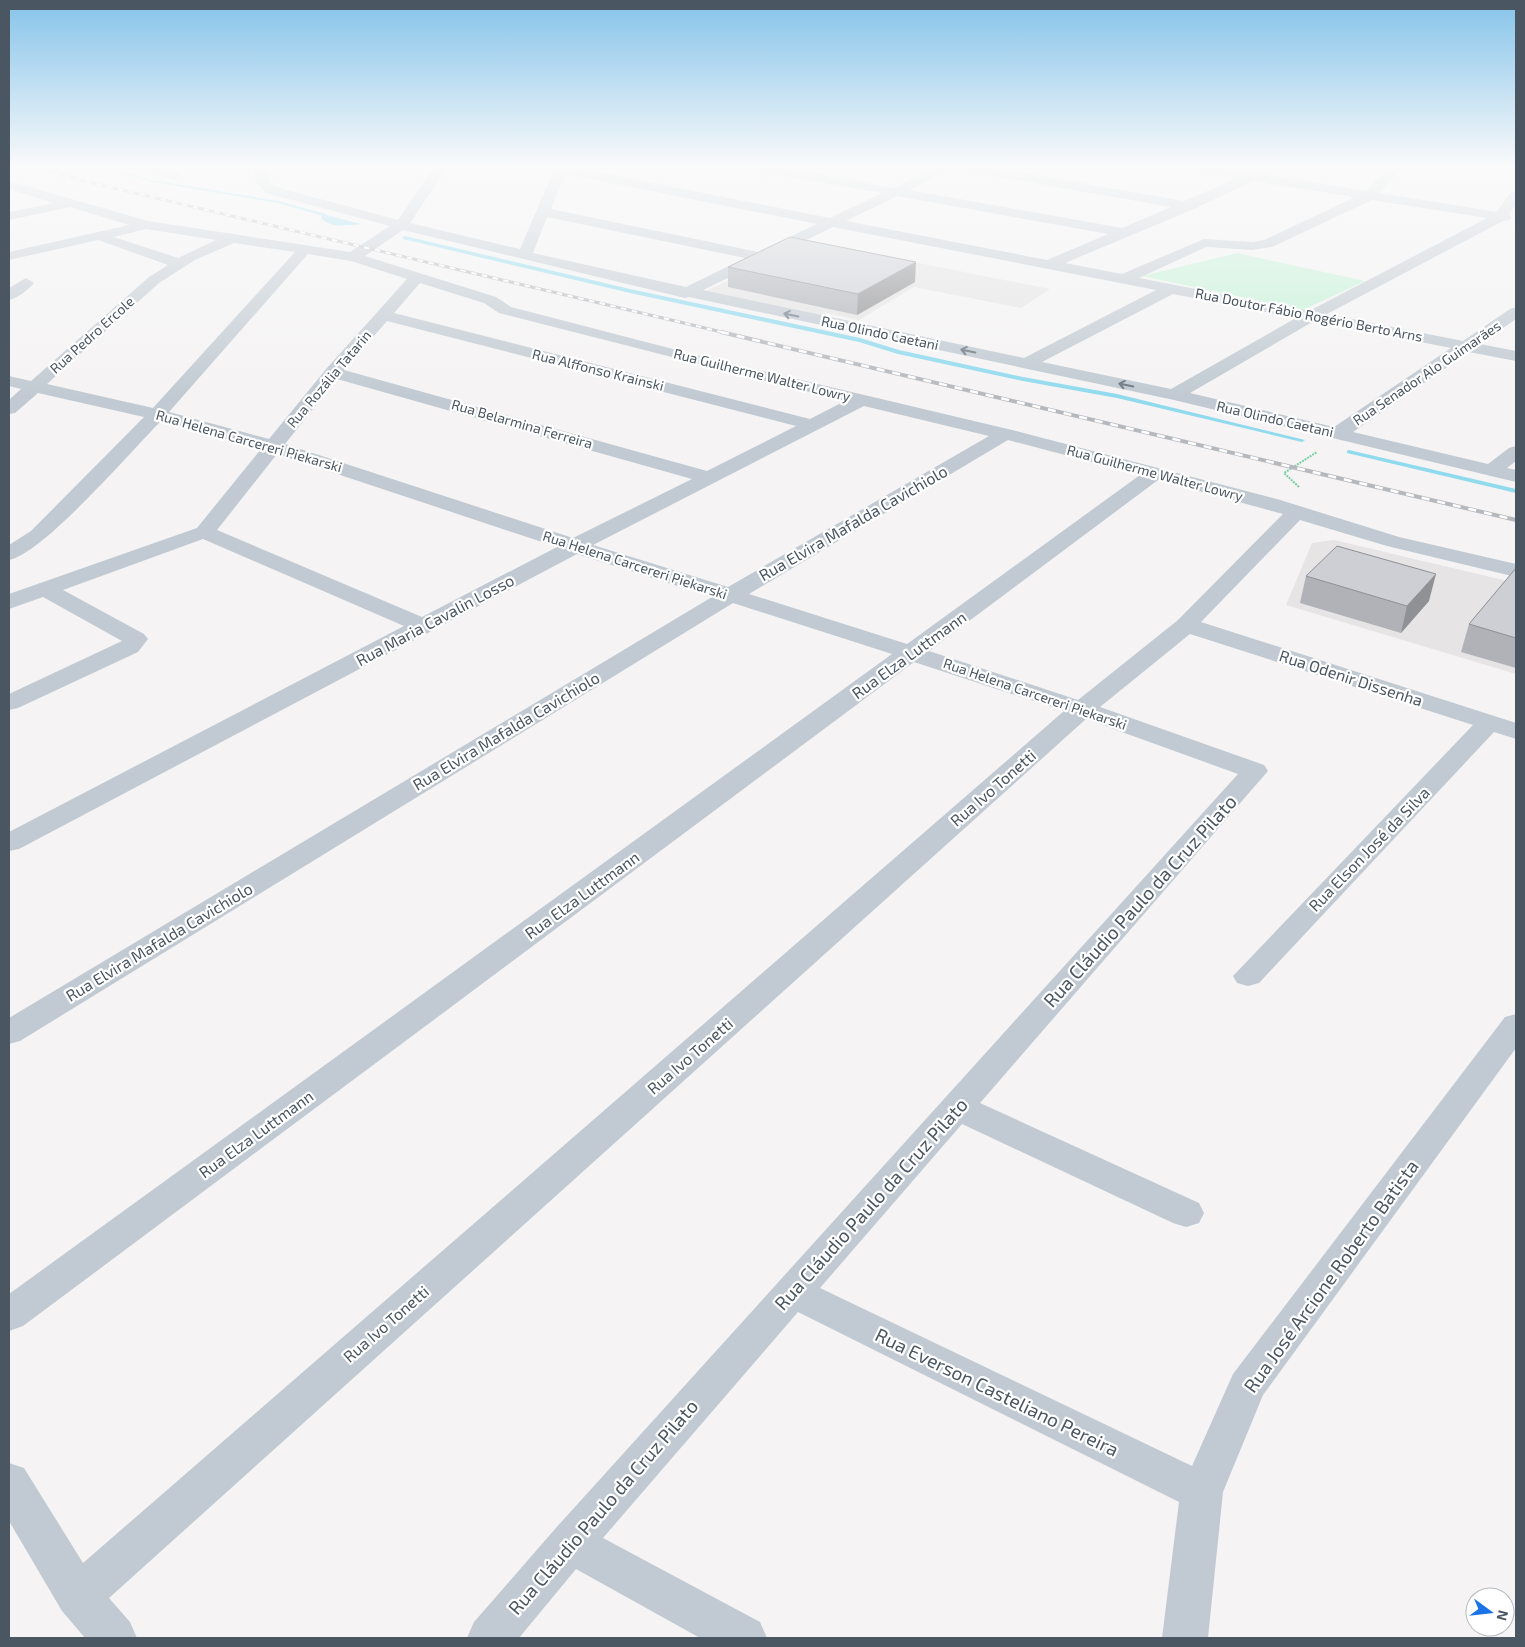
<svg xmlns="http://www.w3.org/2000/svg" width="1525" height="1647" viewBox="0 0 1525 1647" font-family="'Exo 2',sans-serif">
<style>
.education{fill:#e6e4e5}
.green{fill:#c3f1d5}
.water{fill:#90daee}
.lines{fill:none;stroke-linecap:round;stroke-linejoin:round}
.stream{fill:#90daee;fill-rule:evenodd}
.path{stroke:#7ad0a6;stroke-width:2;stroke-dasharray:2 1;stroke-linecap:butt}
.minor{fill:#c1cad2;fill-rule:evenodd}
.rail-far1-casing{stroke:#b5b8bd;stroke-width:3}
.rail-casing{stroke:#b5b8bd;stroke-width:4}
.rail-far1{stroke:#fff;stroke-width:2;stroke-dasharray:5.5;stroke-linecap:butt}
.rail{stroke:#fff;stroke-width:2.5;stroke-dasharray:8;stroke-linecap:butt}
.wall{fill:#b0b2b7}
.shaded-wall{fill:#909195}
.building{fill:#cdcfd5;stroke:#909195}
.oneway{stroke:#6e7983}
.labels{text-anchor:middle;stroke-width:4.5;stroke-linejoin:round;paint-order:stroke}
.far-street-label{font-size:14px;fill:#4a5661;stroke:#fff}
.street-label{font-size:16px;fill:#4a5661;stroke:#fff}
.near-street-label{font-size:19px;fill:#4a5661;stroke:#fff}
</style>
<rect width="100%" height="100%" fill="#f5f3f3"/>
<path class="education" d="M 808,241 L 1050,289 L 1021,308 L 914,287 L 859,320 L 826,313 L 820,316 L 706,291 Z
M 1334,540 L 1516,583 L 1516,674 L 1286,605 L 1312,543 Z"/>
<path class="green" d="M 1237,253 L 1365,281 L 1303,310 L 1142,276 Z"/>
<path class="water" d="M 323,214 L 361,224 C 346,225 332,229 321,218 Z"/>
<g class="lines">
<path class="stream" d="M 93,166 L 102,166 L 152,180 L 278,201 L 326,214 L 323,216 L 278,203 L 152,182 Z
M 405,236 L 630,289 L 860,338 L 899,350 L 1023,377 L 1117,394 L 1305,440 L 1302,442 L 1117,398 L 1023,381 L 898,354 L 859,342 L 630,293 L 403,239 L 403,237 Z
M 1349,450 L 1516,489 L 1516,493 L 1347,453 L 1347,451 Z"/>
<path class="path" d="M 1299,487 L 1284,473 L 1317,452"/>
<path class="minor" d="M 135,166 L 156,166 L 179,173 L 180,176 L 174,180 Z
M 254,166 L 266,166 L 269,181 L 276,187 L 398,220 L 435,166 L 448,166 L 410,223 L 520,249 L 553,172 L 536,166 L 568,166 L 830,218 L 882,193 L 751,170 L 745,166 L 774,166 L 894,188 L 938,166 L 984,166 L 1184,201 L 1237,178 L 1185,170 L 1179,166 L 1211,166 L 1251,173 L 1256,171 L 1262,174 L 1366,191 L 1391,166 L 1404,166 L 1379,193 L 1497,212 L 1511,192 L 1516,191 L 1516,204 L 1509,214 L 1511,217 L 1509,220 L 1503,221 L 1327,314 L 1463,341 L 1510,309 L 1516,307 L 1516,319 L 1480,344 L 1516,351 L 1516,361 L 1469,352 L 1353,432 L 1488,464 L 1509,448 L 1516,446 L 1516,461 L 1507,468 L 1516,470 L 1516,482 L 1174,400 L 689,297 L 685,298 L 403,230 L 365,256 L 496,297 L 511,307 L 696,355 L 1012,430 L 1277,499 L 1399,537 L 1516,564 L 1516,577 L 1387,546 L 1300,520 L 1201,622 L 1516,723 L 1516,739 L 1494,732 L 1259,983 L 1248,986 L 1237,983 L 1233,976 L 1473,725 L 1190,634 L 1100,707 L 1264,765 L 1268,771 L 980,1103 L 1199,1203 L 1204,1213 L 1199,1223 L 1186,1227 L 1173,1223 L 962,1124 L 820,1288 L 1192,1466 L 1233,1374 L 1505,1017 L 1516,1014 L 1516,1048 L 1263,1395 L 1223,1492 L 1208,1638 L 1162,1638 L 1179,1502 L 798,1312 L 603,1538 L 760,1622 L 767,1638 L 700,1638 L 576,1569 L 519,1638 L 467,1638 L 474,1622 L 555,1529 L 1238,774 L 1086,719 L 109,1598 L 130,1622 L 137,1638 L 85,1638 L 62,1611 L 9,1521 L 9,1463 L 24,1468 L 83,1563 L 1064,711 L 914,662 L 23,1326 L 9,1331 L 9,1294 L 892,654 L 733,603 L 20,1041 L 9,1044 L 9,1018 L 712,597 L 577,554 L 19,849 L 9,851 L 9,832 L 404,626 L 203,539 L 63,590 L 144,634 L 148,639 L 138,652 L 18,708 L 9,710 L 9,694 L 122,641 L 43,597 L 9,609 L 9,594 L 197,528 L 261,449 L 161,421 C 131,451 44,553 9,560 L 9,545 L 31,531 L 144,417 L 38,393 L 15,413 L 9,414 L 9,400 L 21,389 L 9,386 L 9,376 L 31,381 L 149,277 L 168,265 L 98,240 L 9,260 L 9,252 L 129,225 L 70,207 L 9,220 L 9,212 L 54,203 L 9,189 L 9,181 L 148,221 L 350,252 L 390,226 L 266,193 L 256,182 ZM 954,167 L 960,170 L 1171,207 L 1122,228 L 909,190 ZM 565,174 L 817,224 L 758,252 L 551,209 ZM 1253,181 L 1355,197 L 1264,240 L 1252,242 L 1204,239 L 1122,274 L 1065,263 L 1194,209 ZM 897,196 L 1108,234 L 1047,260 L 846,221 ZM 1372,200 L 1487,218 L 1309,311 L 1139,278 L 1206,247 L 1252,250 L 1272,247 ZM 547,217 L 745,258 L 686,287 L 533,253 ZM 833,227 L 1156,290 L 1024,358 L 703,290 ZM 146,229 L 216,240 L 178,258 L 114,237 ZM 234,243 L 295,252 L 153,408 L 47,384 L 159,283 L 195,260 ZM 308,254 L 351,261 L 407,279 L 327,368 L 269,439 L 169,412 ZM 420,283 L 484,303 L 499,313 L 845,401 L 810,419 L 394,313 ZM 1173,294 L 1296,318 L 1171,389 L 1042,362 ZM 387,321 L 796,426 L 707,471 L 344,370 ZM 1314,321 L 1451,348 L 1334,427 L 1190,393 ZM 337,379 L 692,479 L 573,538 L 285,444 ZM 864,406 L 989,436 L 728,587 L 593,545 ZM 1008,440 L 1140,475 L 907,644 L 749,594 ZM 277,454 L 557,547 L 422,617 L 217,530 ZM 1158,480 L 1283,514 L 1178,620 L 1078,700 L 929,651 Z
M 26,278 L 34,283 C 28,290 18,298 9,300 L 9,288 Z"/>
<g class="rail-far1-casing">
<path id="rail-far1" d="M 33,166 L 80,180 L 726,333"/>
</g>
<g class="rail-casing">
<path id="rail" d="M 721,332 L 1516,520"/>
</g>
<use href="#rail-far1" class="rail-far1"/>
<use href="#rail" class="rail"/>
</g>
<path class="wall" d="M 728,267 L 915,282 L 857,315 L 728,287 Z
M 1516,568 L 1516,668 L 1461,652 L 1469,624 Z
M 1306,576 L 1429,601 L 1401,633 L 1300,603 Z"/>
<path class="shaded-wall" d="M 916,262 L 915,282 L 857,315 L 858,294 Z
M 1436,574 L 1429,601 L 1401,633 L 1407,606 Z"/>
<path class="building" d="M 790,237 L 916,262 L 858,294 L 728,267 Z
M 1337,546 L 1436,574 L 1407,606 L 1306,576 Z
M 1516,568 L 1516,638 L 1469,624 Z"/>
<defs><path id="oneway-shaft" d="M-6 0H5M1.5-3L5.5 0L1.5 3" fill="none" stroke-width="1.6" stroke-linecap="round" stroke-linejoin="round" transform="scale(1.25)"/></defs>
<g class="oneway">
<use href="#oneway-shaft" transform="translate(791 315) rotate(-168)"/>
<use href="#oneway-shaft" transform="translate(968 351) rotate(-168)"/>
<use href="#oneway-shaft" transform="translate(1126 385) rotate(-168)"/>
</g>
<linearGradient id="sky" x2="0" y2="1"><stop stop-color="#85c3ea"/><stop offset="0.42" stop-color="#fafafa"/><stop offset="1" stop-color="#fafafa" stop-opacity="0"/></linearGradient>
<rect width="1525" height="397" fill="url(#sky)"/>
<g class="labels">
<g class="far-street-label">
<text transform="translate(1309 315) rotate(11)" y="5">Rua Doutor Fábio Rogério Berto Arns</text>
<text transform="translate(880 333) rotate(12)" y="5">Rua Olindo Caetani</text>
<text transform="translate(92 335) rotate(-42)" y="5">Rua Pedro Ercole</text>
<text transform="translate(598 370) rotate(14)" y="5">Rua Alffonso Krainski</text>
<text transform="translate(1427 373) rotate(-34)" y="5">Rua Senador Alo Guimarães</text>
<text transform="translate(762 375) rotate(14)" y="5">Rua Guilherme Walter Lowry</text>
<text transform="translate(329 379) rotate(-50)" y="5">Rua Rozália Tatarin</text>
<text transform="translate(1275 419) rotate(13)" y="5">Rua Olindo Caetani</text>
<text transform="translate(522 424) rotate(16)" y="5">Rua Belarmina Ferreira</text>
<text transform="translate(249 441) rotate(16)" y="5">Rua Helena Carcereri Piekarski</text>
<text transform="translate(1155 473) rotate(15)" y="5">Rua Guilherme Walter Lowry</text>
<text transform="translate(635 565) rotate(18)" y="5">Rua Helena Carcereri Piekarski</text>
<text transform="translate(1035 694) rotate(19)" y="5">Rua Helena Carcereri Piekarski</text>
</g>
<g class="street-label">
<text transform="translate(853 523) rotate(-30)" y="6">Rua Elvira Mafalda Cavichiolo</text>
<text transform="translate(435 620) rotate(-28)" y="6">Rua Maria Cavalin Losso</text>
<text transform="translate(909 655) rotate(-36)" y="6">Rua Elza Luttmann</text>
<text transform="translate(1351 678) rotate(18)" y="6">Rua Odenir Dissenha</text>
<text transform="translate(506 731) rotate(-31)" y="6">Rua Elvira Mafalda Cavichiolo</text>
<text transform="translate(993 788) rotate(-41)" y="6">Rua Ivo Tonetti</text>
<text transform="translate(1369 849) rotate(-46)" y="6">Rua Elson José da Silva</text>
<text transform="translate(582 895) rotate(-36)" y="6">Rua Elza Luttmann</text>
<text transform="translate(159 942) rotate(-31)" y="6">Rua Elvira Mafalda Cavichiolo</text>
<text transform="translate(690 1056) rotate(-41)" y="6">Rua Ivo Tonetti</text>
<text transform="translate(256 1134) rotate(-36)" y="6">Rua Elza Luttmann</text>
<text transform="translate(386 1324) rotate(-41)" y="6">Rua Ivo Tonetti</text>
</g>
<g class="near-street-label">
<text transform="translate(1140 901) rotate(-48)" y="7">Rua Cláudio Paulo da Cruz Pilato</text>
<text transform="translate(871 1204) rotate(-48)" y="7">Rua Cláudio Paulo da Cruz Pilato</text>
<text transform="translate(1331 1276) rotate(-54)" y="7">Rua José Arcione Roberto Batista</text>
<text transform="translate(997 1392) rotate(26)" y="7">Rua Everson Casteliano Pereira</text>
<text transform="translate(603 1507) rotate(-49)" y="7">Rua Cláudio Paulo da Cruz Pilato</text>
</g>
</g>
<rect width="1525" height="1647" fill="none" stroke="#4a5661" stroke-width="20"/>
<g transform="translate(1490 1612) rotate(105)"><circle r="24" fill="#ffffff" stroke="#b7bbc0"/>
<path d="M0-4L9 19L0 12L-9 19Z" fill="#1a73e8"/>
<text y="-8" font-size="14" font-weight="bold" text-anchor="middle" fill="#4a5661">N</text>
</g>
</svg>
